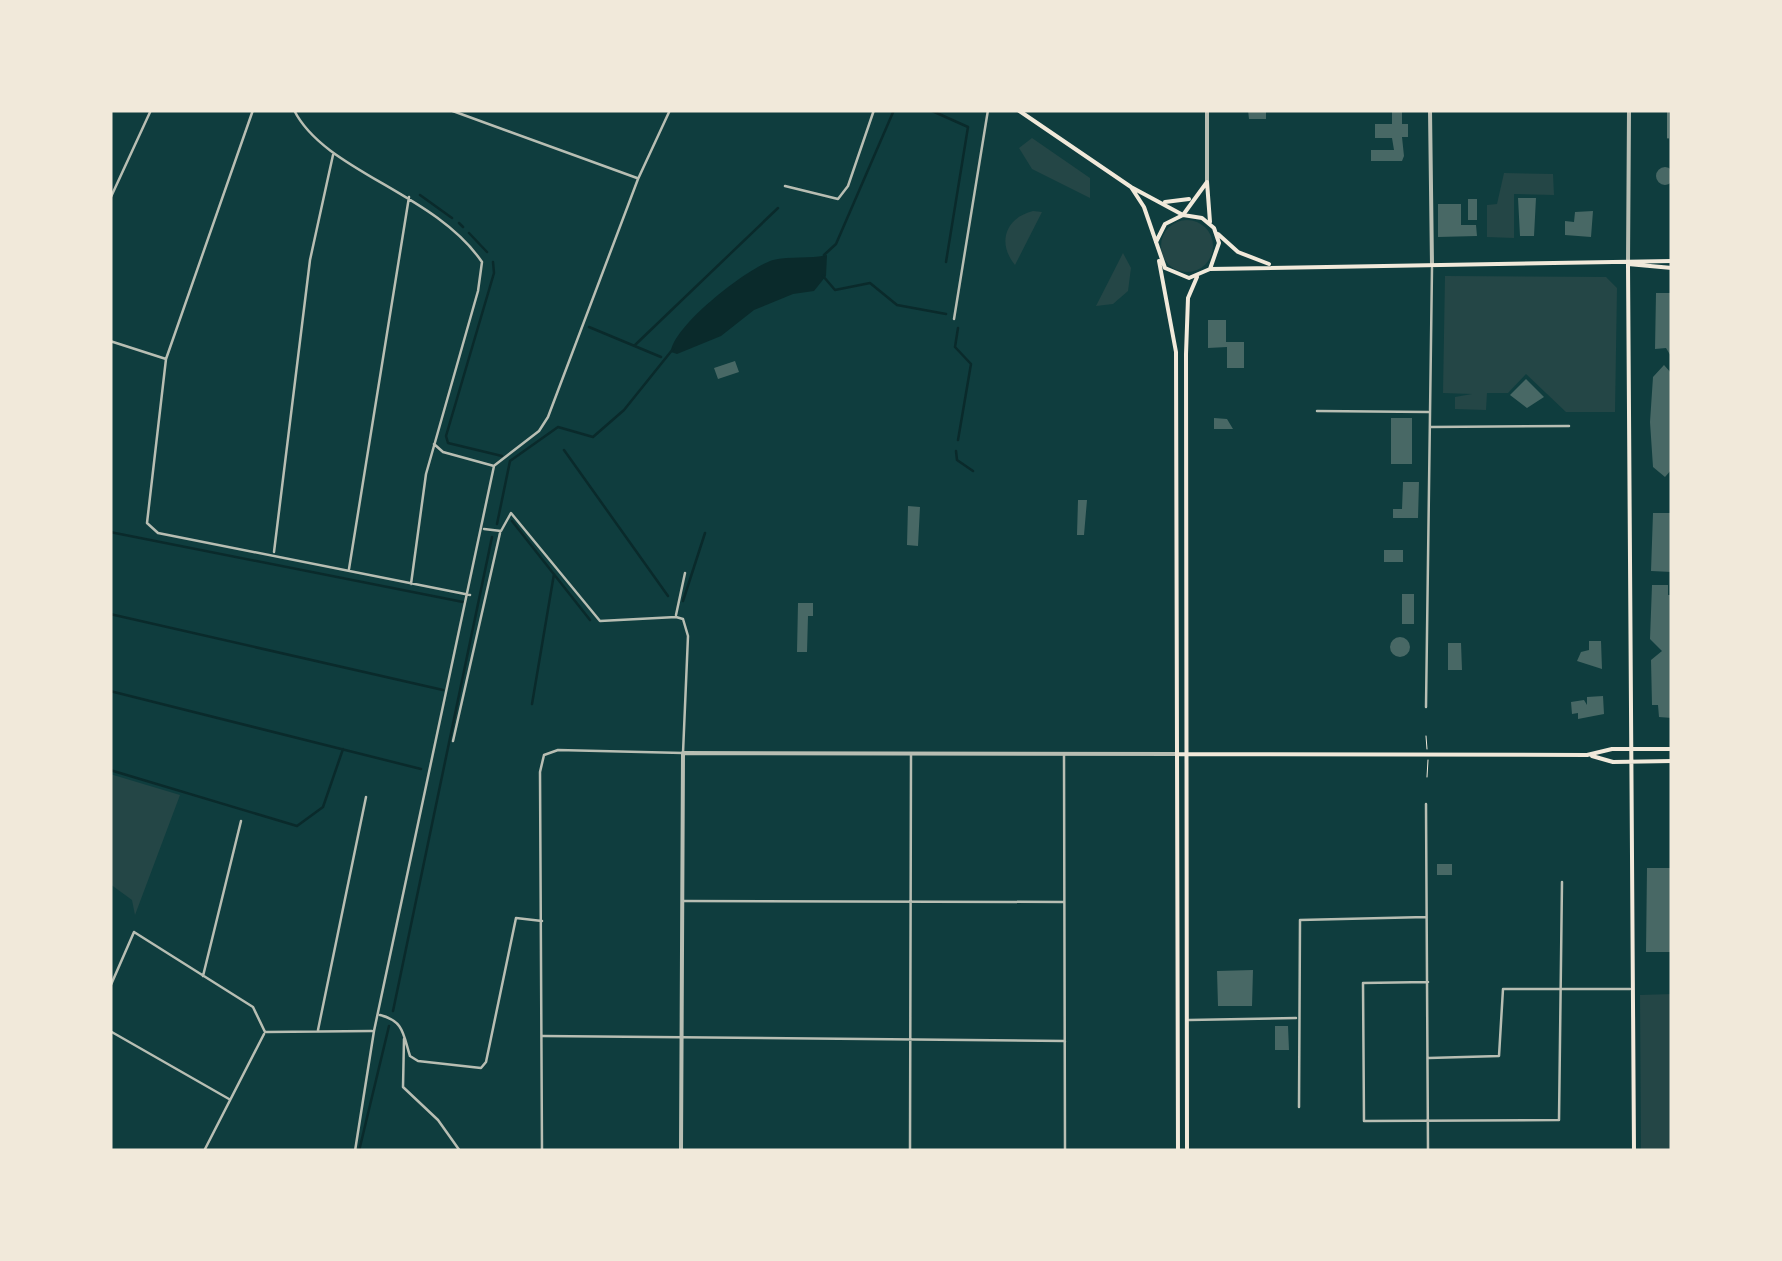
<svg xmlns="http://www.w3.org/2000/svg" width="1782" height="1261" viewBox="0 0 1782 1261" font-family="'Alegreya Sans',sans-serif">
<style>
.green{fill:#244646}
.water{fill:#0a2a2b}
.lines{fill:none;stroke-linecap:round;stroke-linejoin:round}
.stream{stroke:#0a2a2b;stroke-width:2.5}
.building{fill:#486865}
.path{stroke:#f1e9da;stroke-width:1}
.service{stroke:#b8beb3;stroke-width:1}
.minor{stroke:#b8beb3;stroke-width:2.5}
.tertiary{stroke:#b8beb3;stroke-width:4}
.secondary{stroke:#f1e9da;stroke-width:4}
</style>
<rect width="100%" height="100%" fill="#0f3d3e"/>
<path class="green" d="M 1032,138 L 1090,178 L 1090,198 L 1032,169 L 1019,148 Z
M 1504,173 L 1553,174 L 1554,195 L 1514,194 L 1514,238 L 1487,237 L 1487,205 L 1497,204 Z
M 1033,211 L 1042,212 L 1015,265 C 997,243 1005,218 1033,211 Z
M1161 246a26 26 0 1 1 52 0a26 26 0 1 1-52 0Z
M 1123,253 L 1131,268 L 1128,291 L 1113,304 L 1096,306 Z
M 1445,276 L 1606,277 L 1617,288 L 1615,412 L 1566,412 L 1526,374 L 1508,393 L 1487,393 L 1486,410 L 1455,409 L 1455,397 L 1472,394 L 1443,393 Z
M 110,774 L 180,795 L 135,915 L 132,900 L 110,884 Z
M 1672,994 L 1672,1151 L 1641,1151 L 1640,995 Z"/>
<path class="water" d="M 827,255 L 826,276 L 814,291 L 793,294 L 754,310 L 721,336 L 677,354 L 671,352 C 673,326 747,268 773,260 C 790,256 810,259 827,255 Z"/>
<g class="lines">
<path class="stream" d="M 930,110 L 968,127 L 946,262
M 420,195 L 452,218
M 459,223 L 463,227
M 469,233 L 487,252
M 824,255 L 836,244 L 894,110
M 493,262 L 494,273 L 446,436 L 448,443 L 502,456
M 823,276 L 835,290 L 870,283 L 897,305 L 946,314
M 589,327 L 661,357
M 958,328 L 955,347 L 971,364 L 958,440
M 634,346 L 778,208
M 564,450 L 668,596
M 956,451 L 957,460 L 973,471
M 512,521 L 590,620
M 497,524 L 510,461 L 558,427 L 593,437 L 624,410 L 673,349
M 110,532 L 463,602
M 683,601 L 705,533
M 110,614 L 443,690
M 110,691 L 421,769
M 532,704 L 554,574
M 110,770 L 297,826 L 323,807 L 343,749
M 393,1011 L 492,537
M 359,1151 L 389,1026"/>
</g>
<path class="building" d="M 1248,110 L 1266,110 L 1266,119 L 1249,119 Z
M 1392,110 L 1402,110 L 1402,124 L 1408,124 L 1408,137 L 1402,137 L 1404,156 L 1402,161 L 1371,161 L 1371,150 L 1394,150 L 1392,138 L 1375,138 L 1375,124 L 1392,124 Z
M1656 176a9 9 0 1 1 18 0a9 9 0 1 1-18 0Z
M 1518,198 L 1536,198 L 1534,236 L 1520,236 Z
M 1468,199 L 1477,199 L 1477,220 L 1468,220 Z
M 1438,204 L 1461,204 L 1461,225 L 1476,225 L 1477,236 L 1438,237 Z
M 1593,211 L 1591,237 L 1565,235 L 1565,221 L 1574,222 L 1575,212 Z
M 1656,293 L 1672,293 L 1672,358 L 1666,348 L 1655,349 Z
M 1208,320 L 1226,320 L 1226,342 L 1244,342 L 1244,368 L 1227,368 L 1227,347 L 1208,348 Z
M 735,361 L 739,372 L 718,379 L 714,368 Z
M 1664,365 L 1672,374 L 1672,469 L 1665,477 L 1653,467 L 1650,422 L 1653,377 Z
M 1526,379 L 1544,397 L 1527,408 L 1510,395 Z
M 1214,418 L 1227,419 L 1233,429 L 1214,429 Z
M 1391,418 L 1412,418 L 1412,464 L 1391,464 Z
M 1403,482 L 1419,482 L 1418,518 L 1393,518 L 1393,509 L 1402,509 Z
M 1078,500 L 1087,500 L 1084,535 L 1077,535 Z
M 908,506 L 920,507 L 918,546 L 907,545 Z
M 1653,513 L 1672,513 L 1672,572 L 1651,571 Z
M 1384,550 L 1403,550 L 1403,562 L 1384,562 Z
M 1652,585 L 1668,585 L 1668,595 L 1672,595 L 1672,718 L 1659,717 L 1658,705 L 1652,705 L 1651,660 L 1662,651 L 1650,639 Z
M 1402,594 L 1414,594 L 1414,624 L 1402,624 Z
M 798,603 L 813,603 L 813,616 L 808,616 L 807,652 L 797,652 Z
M1390 647a10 10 0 1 1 20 0a10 10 0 1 1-20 0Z
M 1589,641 L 1601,641 L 1602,669 L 1577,661 L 1581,652 L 1589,650 Z
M 1448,643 L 1461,643 L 1462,670 L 1448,670 Z
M 1603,696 L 1604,714 L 1578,719 L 1578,713 L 1572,714 L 1571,702 L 1584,700 L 1587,705 L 1587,697 Z
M 1437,864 L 1452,864 L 1452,875 L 1437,875 Z
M 1647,868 L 1672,868 L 1672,952 L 1646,952 Z
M 1253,970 L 1252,1006 L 1218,1006 L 1217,971 Z
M 1275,1026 L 1288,1026 L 1289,1050 L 1275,1050 Z"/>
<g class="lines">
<path class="path" d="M 1426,736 L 1427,749
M 1427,777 L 1428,760"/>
<path class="service" d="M 1668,138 L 1668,110"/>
<path class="minor" d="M 253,110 L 166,359 L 147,523 L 158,533 L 470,595
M 294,110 C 325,172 434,192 482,262 L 478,291 L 426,474 L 411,584
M 450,110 L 637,178
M 785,186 L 838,199 L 848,186 L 874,110
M 110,199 L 151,110
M 954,319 L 988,110
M 110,341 L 166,359
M 1317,411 L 1428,412
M 1431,427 L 1569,426
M 495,465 L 539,431 L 548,417 L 638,179 L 670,110
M 484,529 L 501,531 L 511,513 L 600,621 L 676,617 L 683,619 L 688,636 L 683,753 L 558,750 L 544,755 L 540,772 L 542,1151
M 274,552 L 310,260 L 333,155
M 349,569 L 409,197
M 676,615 L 685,573
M 1426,707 L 1432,268
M 453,741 L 500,533
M 1064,755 L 1065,1151
M 1426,804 L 1428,1151
M 683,901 L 1064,902
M 203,976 L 241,821
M 1428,982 L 1363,983 L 1364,1121 L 1559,1120 L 1562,882
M 110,987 L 134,932 L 253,1007 L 265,1032
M 380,1015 C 404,1021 403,1034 410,1056 L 418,1061 L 481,1068 L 486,1062 L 516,918 L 542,921
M 1189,1020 L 1296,1018
M 318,1030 L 366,797
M 110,1031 L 229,1099
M 266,1032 L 372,1031
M 543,1036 L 1065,1041
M 404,1039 L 403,1087 L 438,1120 L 460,1151
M 1429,1058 L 1499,1056 L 1503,989 L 1630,989
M 1299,1107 L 1300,920 L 1426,917
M 204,1151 L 264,1034
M 355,1151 L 374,1031 L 494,466 L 443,452 L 434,444
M 910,1151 L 911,755"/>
<path class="tertiary" d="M 1430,110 L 1432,265
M 1207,182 L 1207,110
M 1628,264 L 1629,110
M 681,1151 L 683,753 L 1177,754"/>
<path class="secondary" d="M 1018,110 L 1131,187 L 1183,215 L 1202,218 L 1214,228 L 1219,243 L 1210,269 L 1189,278 L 1165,268 L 1144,207 L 1131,187
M 1207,182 L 1210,222
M 1165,202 L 1189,199
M 1218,234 L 1238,252 L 1269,264
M 1156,242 L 1165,224 L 1183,215 L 1207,182
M 1159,261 L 1176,352 L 1178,1151
M 1628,264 L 1634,1151
M 1628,264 L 1672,268
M 1210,269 L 1672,261
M 1177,754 L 1587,755 L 1612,749 L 1672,749
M 1592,756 L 1613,762 L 1672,761
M 1187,1151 L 1186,354 L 1188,298 L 1197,277"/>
</g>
<rect width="1782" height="1261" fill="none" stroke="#f1e9da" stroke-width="225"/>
</svg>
